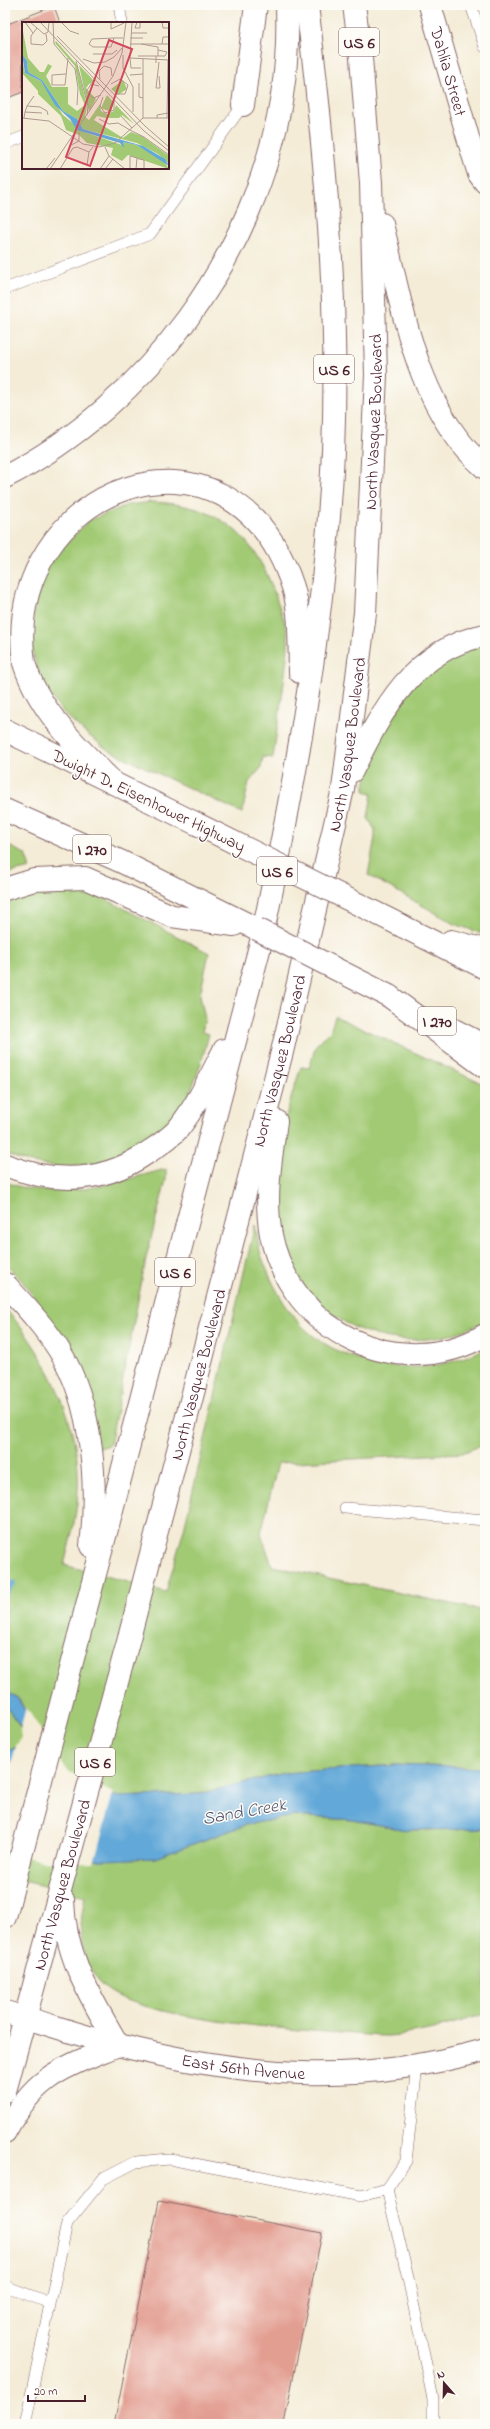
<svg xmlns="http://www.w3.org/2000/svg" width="490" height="2429" viewBox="0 0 490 2429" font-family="'Indie Flower',sans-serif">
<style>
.green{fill:#a2ca75;stroke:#767450}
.water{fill:#62a8d8;stroke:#566482}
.pier{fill:#f4ecd7}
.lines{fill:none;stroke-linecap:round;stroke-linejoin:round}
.stream{stroke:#62a8d8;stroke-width:5.5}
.building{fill:#e39e92}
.lane-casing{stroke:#866767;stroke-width:12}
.street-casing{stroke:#866767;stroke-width:24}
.secondary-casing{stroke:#866767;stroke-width:24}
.highway-casing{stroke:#866767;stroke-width:24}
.lane{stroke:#fff;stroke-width:11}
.street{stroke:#fff;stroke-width:22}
.secondary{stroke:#fff;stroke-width:22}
.highway{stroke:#fff;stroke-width:22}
.highway-bridge-casing{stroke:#866767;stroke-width:24;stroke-linecap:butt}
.highway-bridge{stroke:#fff;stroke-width:22}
.labels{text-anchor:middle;stroke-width:3;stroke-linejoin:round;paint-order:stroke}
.shield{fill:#fdfcf7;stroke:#806168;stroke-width:1}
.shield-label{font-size:16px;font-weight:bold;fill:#4a1f2b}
.street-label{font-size:17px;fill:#4a1f2b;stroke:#fdfcf7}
.water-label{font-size:18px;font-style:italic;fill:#545670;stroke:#fdfcf7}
.inset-road{fill:none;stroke:#b09a92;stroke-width:1}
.view{fill:#d1495b;fill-opacity:0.15;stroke:#d1495b;stroke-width:2}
.inset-edge{fill:none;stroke:#4a1f2b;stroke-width:2}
</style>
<rect width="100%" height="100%" fill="#fdfcf7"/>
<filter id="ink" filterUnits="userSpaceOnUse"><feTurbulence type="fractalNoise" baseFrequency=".025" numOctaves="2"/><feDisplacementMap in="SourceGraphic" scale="8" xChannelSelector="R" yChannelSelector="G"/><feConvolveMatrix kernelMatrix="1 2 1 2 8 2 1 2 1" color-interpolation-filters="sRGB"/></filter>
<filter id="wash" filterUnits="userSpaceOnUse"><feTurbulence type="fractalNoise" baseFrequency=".012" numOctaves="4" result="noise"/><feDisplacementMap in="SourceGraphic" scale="16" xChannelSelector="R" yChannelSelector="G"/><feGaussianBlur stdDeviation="0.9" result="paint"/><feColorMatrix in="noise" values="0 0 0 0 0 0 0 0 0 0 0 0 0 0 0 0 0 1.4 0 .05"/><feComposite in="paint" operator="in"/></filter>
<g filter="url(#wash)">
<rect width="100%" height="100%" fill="#f4ecd7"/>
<path class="green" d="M 151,502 C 219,504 254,534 276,597 C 280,610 287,624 288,637 C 289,646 287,656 286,665 C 283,696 277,727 273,758 L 263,757 L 261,768 L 249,782 L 242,813 L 108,750 L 83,731 L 61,710 L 49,693 L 39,674 L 33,654 L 29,632 L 44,568 L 88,521 L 127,505 Z
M 485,644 L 485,935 L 455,924 L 368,875 L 375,837 L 375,830 L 368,818 L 372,793 L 364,791 L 374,741 L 417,681 L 455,654 Z
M 5,844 L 25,854 L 30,868 L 5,874 Z
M 46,889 L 85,891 L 100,896 L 209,953 L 200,995 L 205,1019 L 202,1032 L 209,1034 C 204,1053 199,1072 191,1090 C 159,1156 71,1186 5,1153 L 5,902 L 25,894 Z
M 335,1016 L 485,1085 L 485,1321 C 411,1361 321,1336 287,1256 C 283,1247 276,1235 274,1225 C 273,1214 277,1200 278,1189 C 280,1168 281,1146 284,1125 C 288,1105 295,1086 301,1067 L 309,1068 L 316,1045 L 330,1032 Z
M 166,1169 L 166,1180 L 147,1254 L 110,1445 L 99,1448 L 76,1360 L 52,1321 L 21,1280 L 5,1264 L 5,1182 C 60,1203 111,1183 166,1169 Z
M 255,1225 C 258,1236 258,1249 263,1260 C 271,1282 285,1308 301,1325 C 335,1360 395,1374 442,1364 C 457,1361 471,1355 485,1349 L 485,1444 L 462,1453 L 278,1463 L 261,1533 L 272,1566 L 485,1611 L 485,1768 L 396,1765 L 284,1773 L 199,1794 L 117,1797 L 66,1772 L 18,1698 L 5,1691 L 5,1308 C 47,1355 82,1426 78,1490 C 77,1516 70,1541 64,1565 L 166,1592 L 184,1529 Z
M 5,1705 L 22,1730 L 23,1738 L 19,1747 L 5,1750 Z
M 293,1816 L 353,1820 L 406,1830 L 485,1829 L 485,2014 C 453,2024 421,2034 388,2036 C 373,2036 357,2034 342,2033 C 292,2030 139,2019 104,1987 C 78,1962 78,1929 85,1897 L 5,1876 L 5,1850 L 155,1858 L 245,1825 Z"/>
<path class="water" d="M 5,1691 L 17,1698 L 66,1772 L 117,1797 L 199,1794 L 284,1773 L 396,1765 L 485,1768 L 485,1829 L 406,1830 L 353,1820 L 293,1816 L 245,1825 L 155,1858 L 54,1862 L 5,1850 L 5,1750 L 19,1747 L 23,1738 L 22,1729 L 5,1705 Z"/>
<path class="pier" d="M 26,1707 L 67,1771 L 113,1793 L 94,1863 L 54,1864 L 5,1852 L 5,1786 L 16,1746 L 21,1738 L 20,1730 Z"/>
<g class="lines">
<path class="stream" d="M 5,1594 L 13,1583"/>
</g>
<g id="blocks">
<path class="building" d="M 54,6 L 60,23 L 23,23 L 23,92 L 5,99 L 5,25 Z
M 159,2201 L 322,2233 L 284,2424 L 114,2424 Z"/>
</g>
</g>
<g filter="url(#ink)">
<use href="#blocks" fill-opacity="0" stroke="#866767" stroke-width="1"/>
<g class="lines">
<g class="lane-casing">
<path id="lane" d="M 119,5 L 122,23
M 471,5 L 485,47
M 5,144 L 23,137
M 5,289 L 150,234 L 243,105
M 345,1508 L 485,1520
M 387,2189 L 408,2278 L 433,2399 L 433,2424
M 5,2286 L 50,2303
M 25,2424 L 67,2223 L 103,2179 L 136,2162 L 169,2159 L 361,2196 L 387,2189 L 406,2161 L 417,2066"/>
</g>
<g class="street-casing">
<path id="street" d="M 243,105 L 256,5"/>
</g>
<g class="secondary-casing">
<g id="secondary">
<path id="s1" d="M 430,5 L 471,148 L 479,174 L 485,182"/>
<path id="s2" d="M 5,2012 C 43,2022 80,2036 118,2045 C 247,2077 356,2086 485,2050"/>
</g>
</g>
<g class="highway-casing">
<g id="highway">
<path d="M 382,224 C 403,308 416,408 485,468"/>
<path d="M 5,477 C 148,403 257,255 282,95 C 287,65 288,35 287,5"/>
<path d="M 5,730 L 197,824"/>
<path d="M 352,771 C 382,711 412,650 485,635"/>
<path d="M 114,783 C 79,749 39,711 24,663 C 0,487 232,399 293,587 C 301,614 299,644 300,672"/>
<path d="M 5,810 L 122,862 L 257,929"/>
<path d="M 5,889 L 34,880 L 85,878 L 172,916 L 234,925"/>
<path d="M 402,926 L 485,968"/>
<path d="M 451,941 L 485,950"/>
<path d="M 389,996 L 485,1067"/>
<path d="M 452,1029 L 485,1046"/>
<path d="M 276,1121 C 271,1159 264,1197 271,1235 C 291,1332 398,1385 485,1335"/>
<path d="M 5,1165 C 54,1184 102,1184 147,1153 C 158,1146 169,1139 178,1129 C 197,1105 210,1077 224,1050"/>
<path d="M 5,1284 C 24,1305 44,1326 59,1350 C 93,1404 98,1484 91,1546"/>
<path d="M 5,1917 L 260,946 C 290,808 316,668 328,528 C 344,353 328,178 307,5"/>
<path id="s3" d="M 5,2091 L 128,1642 L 282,1052 L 343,789 L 365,613 L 376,375 L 371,183 L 361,58 L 354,5"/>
<path d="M 5,2132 C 35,2075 61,2069 118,2045 C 91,1998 64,1955 63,1900"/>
</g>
</g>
<use href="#lane" class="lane"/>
<use href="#street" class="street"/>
<use href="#secondary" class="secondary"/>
<use href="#highway" class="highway"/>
<g class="highway-bridge-casing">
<path id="highway-bridge" d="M 197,824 L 402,926
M 257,929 L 389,996"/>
</g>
<use href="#highway-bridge" class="highway-bridge"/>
</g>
</g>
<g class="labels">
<g class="shield">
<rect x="339" y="28" width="40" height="28" rx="3"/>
<rect x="314" y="355" width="40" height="28" rx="3"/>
<rect x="73" y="835" width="38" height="28" rx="3"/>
<rect x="257" y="857" width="40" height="28" rx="3"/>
<rect x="418" y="1007" width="38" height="28" rx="3"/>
<rect x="155" y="1258" width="40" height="28" rx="3"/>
<rect x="75" y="1748" width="40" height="28" rx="3"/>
</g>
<g class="shield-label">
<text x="359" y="48">US 6</text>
<text x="334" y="375">US 6</text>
<text x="92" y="855">I 270</text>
<text x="277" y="877">US 6</text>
<text x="437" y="1027">I 270</text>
<text x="175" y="1278">US 6</text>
<text x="95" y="1768">US 6</text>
</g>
<g class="street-label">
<text dy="6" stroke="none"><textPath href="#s1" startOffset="69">Dahlia Street</textPath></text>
<text dy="6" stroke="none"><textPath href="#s3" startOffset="1714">North Vasquez Boulevard</textPath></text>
<text dy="6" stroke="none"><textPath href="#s3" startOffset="1390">North Vasquez Boulevard</textPath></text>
<text transform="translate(149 800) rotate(26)" y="6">Dwight D. Eisenhower Highway</text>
<text dy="6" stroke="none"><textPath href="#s3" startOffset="1066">North Vasquez Boulevard</textPath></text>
<text dy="6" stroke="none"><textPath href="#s3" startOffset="742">North Vasquez Boulevard</textPath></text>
<text dy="6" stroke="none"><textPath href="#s3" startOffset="214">North Vasquez Boulevard</textPath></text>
<text dy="6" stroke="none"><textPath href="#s2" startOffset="245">East 56th Avenue</textPath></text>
</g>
<g class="water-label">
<text transform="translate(244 1811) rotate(-10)" y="6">Sand Creek</text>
</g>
</g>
<g transform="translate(22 22)">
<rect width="147" height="147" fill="#f4ecd7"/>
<path d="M 0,4 L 6,36 L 18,50 L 22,50 L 26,42 L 30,44 L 24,54 L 30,65 L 46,65 L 46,82 L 55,89 L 63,83 L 58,72 L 53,44 L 33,21 L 34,19 L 55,43 L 65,84 L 63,95 L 67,98 L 78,82 L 79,89 L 85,92 L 92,89 L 94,83 L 112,102 L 100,93 L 97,96 L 84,96 L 75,94 L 72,98 L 101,116 L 109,110 L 120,114 L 147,134 L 147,142 L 136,132 L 115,121 L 61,107 L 55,97 L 41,89 L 20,58 L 6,50 L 5,39 L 0,32 ZM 0,36 L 3,51 L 19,59 L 41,93 L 62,110 L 100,123 L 101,120 L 115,123 L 141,138 L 147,147 L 106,133 L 100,139 L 89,133 L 91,126 L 65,121 L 57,113 L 44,108 L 39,94 L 16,72 L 16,69 L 0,51 ZM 57,43 L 73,60 L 67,62 L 64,66 L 74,77 L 67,90 ZM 101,58 L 105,67 L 96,73 L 89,67 ZM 85,73 L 92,81 L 89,90 L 79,86 Z" fill="#a2ca75"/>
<path d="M 0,32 L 5,39 L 6,50 L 20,58 L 41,89 L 55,97 L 61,107 L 121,124 L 143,137 L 147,144 L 115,123 L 101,120 L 102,126 L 98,121 L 55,108 L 48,97 L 33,83 L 19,59 L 3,51 Z" fill="#62a8d8"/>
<path class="inset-road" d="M 3,0 L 11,11M 8,0 L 22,12 L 26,10 L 27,0M 18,0 L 122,109 L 147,129M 31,0 L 32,22 L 53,47 L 56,66 L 55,83M 39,0 L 48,9 L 57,12M 110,0 L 108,36 L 147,38M 115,0 L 113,6 L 118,6 L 118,0M 140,0 L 141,6 L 147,6M 89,1 L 89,7 L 102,1M 15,6 L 9,14 L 9,22 L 21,23 L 25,19 L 24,12M 109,11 L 125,11M 35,14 L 123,104 L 147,125M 92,16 L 89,25 L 71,25 L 67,22 L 70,17 L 92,16 L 101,16M 108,16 L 121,16M 108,22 L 147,22M 119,22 L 136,25 L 136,28M 140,22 L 141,15 L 147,15M 71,32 L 90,32 L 95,28M 101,33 L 101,46 L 111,65 L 111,90M 116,34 L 134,34 L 134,41M 134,34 L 143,34 L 145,30 L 136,28 L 136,34M 108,36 L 109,46 L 119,46M 61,37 L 72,41 L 83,40 L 92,35 L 100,26M 121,37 L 121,96M 54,39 L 66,84 L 65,93M 44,52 L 30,53 L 30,63 L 43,63 L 46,36M 108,53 L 121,52M 137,54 L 138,66 L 134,66 L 137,40M 78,57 L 77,49 L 82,44 L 89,46 L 90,54M 117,61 L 117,75 L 121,76M 89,62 L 98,57 L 106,63 L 103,72 L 93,72M 77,64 L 69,62 L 64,70 L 71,76 L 79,73M 81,75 L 78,84 L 83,91 L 92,88 L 92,79M 5,84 L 12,74M 3,90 L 5,84 L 18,85 L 25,89 L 26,93M 99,94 L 110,106M 0,96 L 27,99 L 61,122 L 77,125 L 93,121 L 121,96 L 147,96M 2,96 L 3,90 L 20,91M 135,96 L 135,93 L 146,91M 145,96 L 146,38M 77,97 L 87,102 L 96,101 L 108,108M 108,108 L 122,115 L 147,133M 47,124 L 57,119 L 57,110M 83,125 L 87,134 L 103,147M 65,143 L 67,130M 24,147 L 33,136M 28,147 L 91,54 L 100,31 L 104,0M 38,147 L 51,126 L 55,125 L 67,130 L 71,125M 78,147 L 87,134M 83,147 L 91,137M 108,147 L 108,134 L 115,136 L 117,137 L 122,138 L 122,147 L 114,147 L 115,136"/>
<path class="view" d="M 87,18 L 110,27 L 68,144 L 44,135 Z"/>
<rect width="147" height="147" class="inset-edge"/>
</g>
<rect width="490" height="2429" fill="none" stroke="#fdfcf7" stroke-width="20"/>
<g transform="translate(444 2383) rotate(340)" stroke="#fdfcf7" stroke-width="3" paint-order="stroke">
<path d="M0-3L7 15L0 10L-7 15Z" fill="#4a1f2b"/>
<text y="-6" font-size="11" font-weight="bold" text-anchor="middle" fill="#4a1f2b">N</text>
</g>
<path d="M28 2395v6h57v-6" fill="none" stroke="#4a1f2b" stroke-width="2"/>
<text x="34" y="2395" font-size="12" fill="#4a1f2b" stroke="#fdfcf7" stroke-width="3" paint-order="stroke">20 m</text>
</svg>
